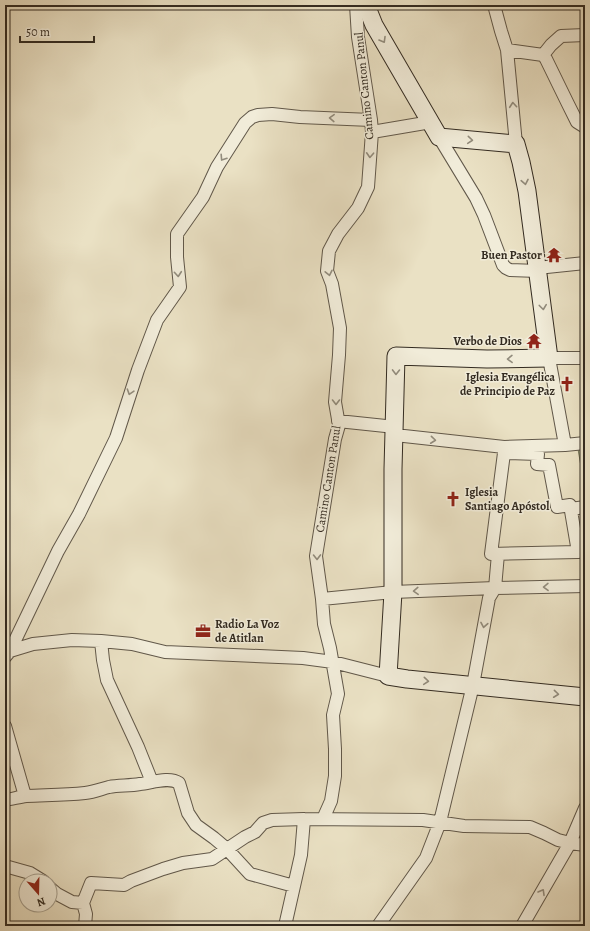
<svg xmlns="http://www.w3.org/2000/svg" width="590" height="931" viewBox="0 0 590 931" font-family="Alegreya,serif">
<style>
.garden{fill:#b8c294;stroke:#76765a}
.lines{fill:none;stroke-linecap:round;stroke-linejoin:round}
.street-casing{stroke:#61584a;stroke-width:14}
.secondary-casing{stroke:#332b21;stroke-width:19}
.street{stroke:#f1ecd9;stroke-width:12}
.secondary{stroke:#f1ecd9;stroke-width:17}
.oneway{stroke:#928c7d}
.labels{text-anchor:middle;stroke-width:3;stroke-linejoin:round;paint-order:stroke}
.street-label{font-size:12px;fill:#332b21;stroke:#f1ecd9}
.poi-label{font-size:12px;font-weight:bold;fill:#332b21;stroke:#f1ecd9;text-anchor:end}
</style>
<rect width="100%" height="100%" fill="#eae1c4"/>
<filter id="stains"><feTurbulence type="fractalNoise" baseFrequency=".005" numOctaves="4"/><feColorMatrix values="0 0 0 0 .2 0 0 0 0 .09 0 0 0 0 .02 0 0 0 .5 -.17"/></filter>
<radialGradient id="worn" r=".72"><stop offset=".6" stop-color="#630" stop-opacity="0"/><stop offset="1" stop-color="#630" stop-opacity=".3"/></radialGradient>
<path class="garden" d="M 585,448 L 585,490 L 578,449 Z"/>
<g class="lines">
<g class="street-casing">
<path id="street" d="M 494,5 L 501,31 L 507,50 L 516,144
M 507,50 L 543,55 L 546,59 L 568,104 L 577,122 L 585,127
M 543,55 L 551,45 L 561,36 L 585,35
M 372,132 L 431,122
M 439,137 L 476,198 L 484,215 L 503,265 L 506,268 L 510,270 L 538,271
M 537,268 L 585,263
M 338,421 L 395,427
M 395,435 L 504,447 L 565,445 L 585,443
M 565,445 L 549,358 L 585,358
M 504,453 L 538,454 L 537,464 L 549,465 L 557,507 L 570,505 L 578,552 L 491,554 Z
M 571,509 L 585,507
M 322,599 L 393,592 L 495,588 L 585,586
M 101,641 L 103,660 L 107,680 L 138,747 L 152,782
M 10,651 L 33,644 L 72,640 L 101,641 L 132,644 L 165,652 L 303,658 L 333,662 L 388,676
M 5,657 L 10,651 L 58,551 L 79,514 L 116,438 L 138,370 L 157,320 L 180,287 L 177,257 L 177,234 L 203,197 L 217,167 L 245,123 L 252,117 L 258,115 L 272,114 L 300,117 L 371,120
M 5,726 L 25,796
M 5,800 C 12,799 19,797 26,796 C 46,795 65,795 85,793 C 94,792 101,789 109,787 C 119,785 129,786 140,784 C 151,783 169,776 179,783 L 188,813 L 196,825 L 214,838 L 227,849 L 250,874 L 294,886
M 323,819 L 331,801 L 335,776 L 335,749 L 333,715 L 338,694 L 330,648 L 324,624 L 322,599 L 316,556 L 335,439 L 339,425 L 335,402 L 339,355 L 340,328 L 332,284 L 327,271 L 329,251 L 338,234 L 358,208 L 368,187 L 372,132 L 371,120 L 358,37 L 356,5
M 5,866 L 30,873 L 43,881
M 50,888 L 57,894 L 72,902 L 83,903
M 85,926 L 86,914 L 83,903 L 91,883 L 124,885 L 131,881 L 163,869 L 183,863 L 212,859 L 245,837 L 255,832 L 263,823 L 272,820 L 304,819 L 423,820 L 464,826 L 530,827 L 544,833 L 558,840 L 570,843 L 585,845
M 285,926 L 301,855 L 304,819
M 378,926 L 426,858 L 440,822 L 473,685 L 489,598 L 495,588 L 498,554
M 522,926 L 570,843 L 585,808"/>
</g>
<g class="secondary-casing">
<path id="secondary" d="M 366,5 L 374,25 L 439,137 L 516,144 L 521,162 L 527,191 L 549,358 L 487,359 L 396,356 L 393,469 L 393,592 L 388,676 L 407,679 L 585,697"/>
</g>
<use href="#street" class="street"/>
<use href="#secondary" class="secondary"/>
</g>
<defs><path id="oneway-chevron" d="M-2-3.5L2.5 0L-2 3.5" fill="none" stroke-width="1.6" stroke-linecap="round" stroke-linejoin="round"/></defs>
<g class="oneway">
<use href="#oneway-chevron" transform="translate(383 40) rotate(60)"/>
<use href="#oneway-chevron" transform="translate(513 105) rotate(-95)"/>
<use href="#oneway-chevron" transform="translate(332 118) rotate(-178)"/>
<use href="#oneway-chevron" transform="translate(470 140) rotate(5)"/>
<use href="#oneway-chevron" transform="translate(370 155) rotate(93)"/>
<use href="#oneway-chevron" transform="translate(223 158) rotate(123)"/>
<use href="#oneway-chevron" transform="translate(525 182) rotate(79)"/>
<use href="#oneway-chevron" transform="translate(329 273) rotate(78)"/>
<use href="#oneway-chevron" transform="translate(178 274) rotate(85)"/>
<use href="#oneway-chevron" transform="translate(543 307) rotate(83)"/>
<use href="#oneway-chevron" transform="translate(510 359) rotate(179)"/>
<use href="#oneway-chevron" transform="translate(396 372) rotate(91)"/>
<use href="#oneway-chevron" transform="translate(130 392) rotate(108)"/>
<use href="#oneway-chevron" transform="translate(336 402) rotate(90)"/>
<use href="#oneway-chevron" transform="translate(433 440) rotate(6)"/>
<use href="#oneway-chevron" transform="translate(317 557) rotate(89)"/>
<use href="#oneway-chevron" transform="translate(546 587) rotate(179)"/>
<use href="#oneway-chevron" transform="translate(416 591) rotate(177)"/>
<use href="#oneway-chevron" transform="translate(484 625) rotate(100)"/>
<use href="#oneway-chevron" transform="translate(426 681) rotate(5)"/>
<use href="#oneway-chevron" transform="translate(556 694) rotate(6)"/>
<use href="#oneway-chevron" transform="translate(542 892) rotate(-60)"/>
</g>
<defs>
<g id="temple-bare" transform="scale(1.2)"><path d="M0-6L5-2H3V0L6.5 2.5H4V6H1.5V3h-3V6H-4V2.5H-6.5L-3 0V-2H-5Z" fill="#8f2418" stroke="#f1ecd9" stroke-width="2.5" paint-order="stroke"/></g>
<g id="church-bare" transform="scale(1.2)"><path d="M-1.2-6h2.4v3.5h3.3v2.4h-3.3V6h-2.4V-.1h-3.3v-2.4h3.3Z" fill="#8f2418" stroke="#f1ecd9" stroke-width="2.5" paint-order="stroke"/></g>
<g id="office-bare" transform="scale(1.2)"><path d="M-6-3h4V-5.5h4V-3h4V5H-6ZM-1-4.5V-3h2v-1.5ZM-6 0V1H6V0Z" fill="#8f2418" stroke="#f1ecd9" stroke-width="2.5" paint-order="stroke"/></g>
</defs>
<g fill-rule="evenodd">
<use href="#temple-bare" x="554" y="255"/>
<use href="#temple-bare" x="534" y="341"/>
<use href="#church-bare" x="567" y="384"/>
<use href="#church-bare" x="453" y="499"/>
<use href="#office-bare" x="203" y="631"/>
</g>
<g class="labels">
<g class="street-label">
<text transform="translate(364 86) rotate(-96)" y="4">Camino Canton Panul</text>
<text transform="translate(328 479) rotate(-81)" y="4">Camino Canton Panul</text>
</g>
<g class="poi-label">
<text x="542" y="259">Buen Pastor</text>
<text x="522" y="345">Verbo de Dios</text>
<text x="555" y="381">Iglesia Evangélica<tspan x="555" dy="14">de Principio de Paz</tspan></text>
<text x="465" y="496" text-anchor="start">Iglesia<tspan x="465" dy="14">Santiago Apóstol</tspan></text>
<text x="215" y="628" text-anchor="start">Radio La Voz<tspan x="215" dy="14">de Atitlan</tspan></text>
</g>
</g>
<rect width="590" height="931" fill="none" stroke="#eae1c4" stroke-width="20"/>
<rect x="6" y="6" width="578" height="919" fill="none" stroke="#332b21" stroke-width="2"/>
<rect x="10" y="10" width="570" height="911" fill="none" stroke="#332b21"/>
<g transform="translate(38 893) rotate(160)"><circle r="19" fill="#f1ecd9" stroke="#a59f8f"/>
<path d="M0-3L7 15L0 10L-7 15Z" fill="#8f2418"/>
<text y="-6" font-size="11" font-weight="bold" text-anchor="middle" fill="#332b21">N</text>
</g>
<path d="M20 36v6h74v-6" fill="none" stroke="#332b21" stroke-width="2"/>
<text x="26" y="36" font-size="12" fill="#332b21" stroke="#f1ecd9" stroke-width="3" paint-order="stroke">50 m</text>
<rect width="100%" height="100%" filter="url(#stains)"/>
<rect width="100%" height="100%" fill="url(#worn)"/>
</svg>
